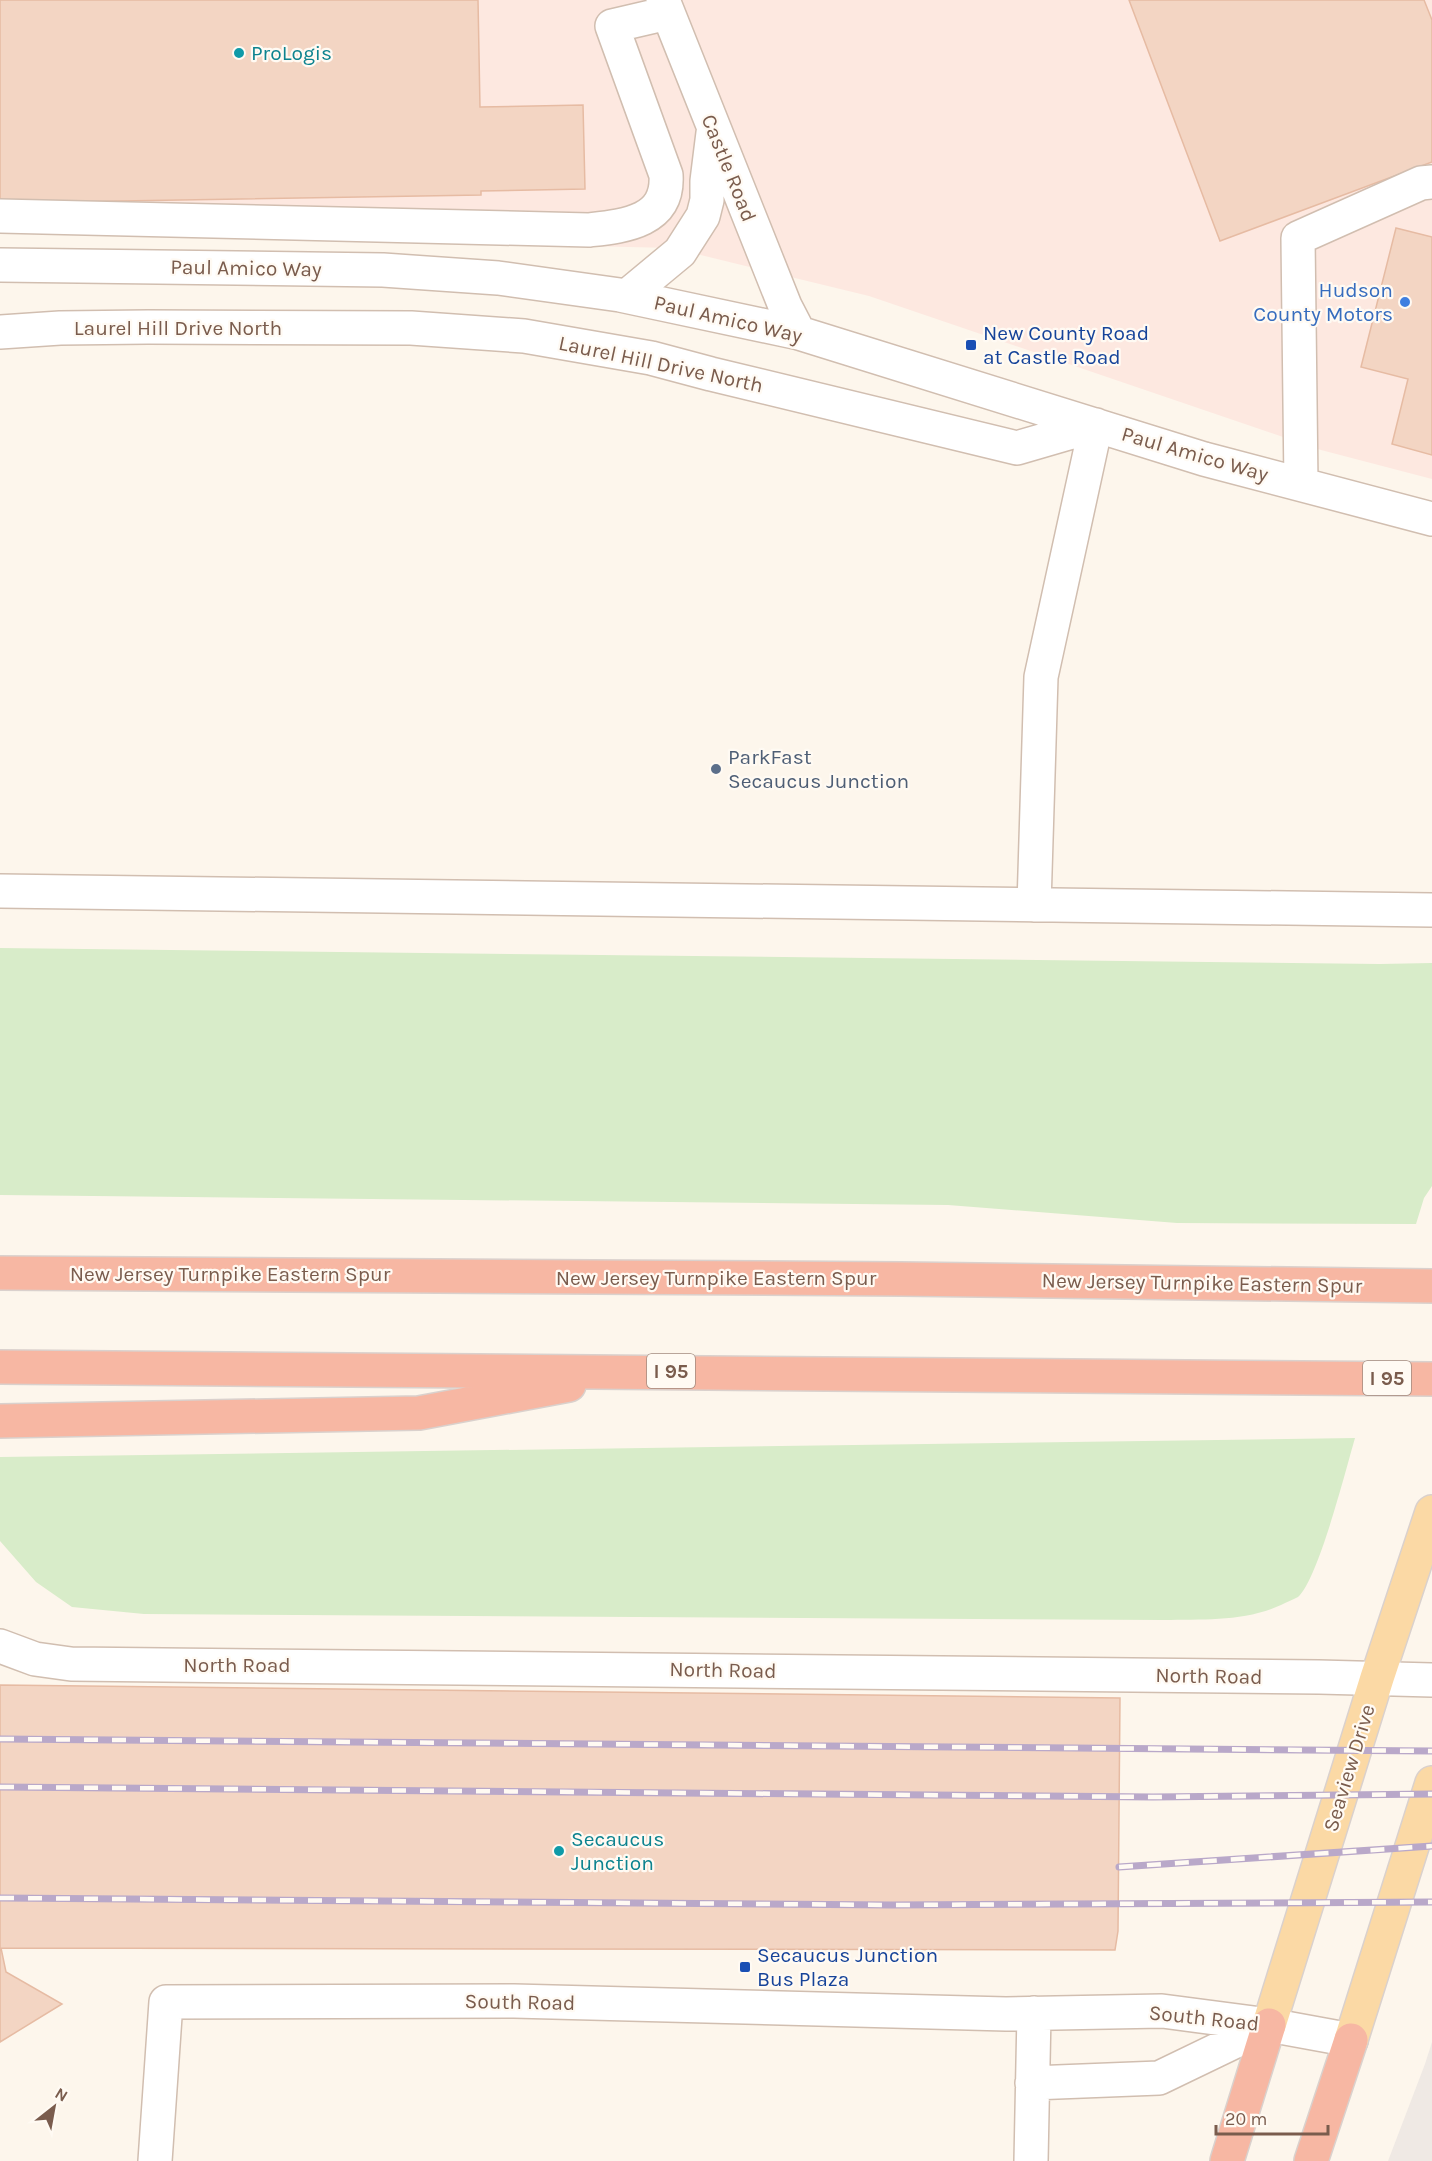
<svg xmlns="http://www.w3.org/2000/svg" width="1432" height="2161" viewBox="0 0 1432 2161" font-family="Karla,sans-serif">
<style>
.commercial{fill:#fde8e0}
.industrial{fill:#efe9e4}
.green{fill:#d8ecc9}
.building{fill:#f3d5c3;stroke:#e6bba3;stroke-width:1.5}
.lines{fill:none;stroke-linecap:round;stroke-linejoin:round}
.minor-casing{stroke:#d1beb0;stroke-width:36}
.major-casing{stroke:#dad1cd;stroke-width:36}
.highway-casing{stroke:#dad1cd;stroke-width:36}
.minor{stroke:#fff;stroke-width:33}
.major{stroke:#fbd9a5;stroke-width:33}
.highway{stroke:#f7b7a3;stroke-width:33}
.rail-casing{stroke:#b9a8c9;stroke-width:7}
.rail{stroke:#fffaf3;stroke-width:4.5;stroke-dasharray:14;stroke-linecap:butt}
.culture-dot{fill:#0f9aa8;stroke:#fffaf3;stroke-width:2}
.shop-dot{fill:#3f7fe0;stroke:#fffaf3;stroke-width:2}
.transit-dot{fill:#1a4fb4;stroke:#fffaf3;stroke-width:2}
.service-dot{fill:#5c6f8a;stroke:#fffaf3;stroke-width:2}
.labels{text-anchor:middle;stroke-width:4.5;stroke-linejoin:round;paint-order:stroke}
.shield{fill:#fffaf3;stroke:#a28b7f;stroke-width:1.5}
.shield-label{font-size:20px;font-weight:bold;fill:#7a5c4d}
.culture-label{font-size:21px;fill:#0d838f;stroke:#fffaf3;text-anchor:start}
.street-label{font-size:21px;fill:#7a5c4d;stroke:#fffaf3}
.shop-label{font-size:21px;fill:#366cbe;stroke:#fffaf3;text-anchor:end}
.transit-label{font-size:21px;fill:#164399;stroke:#fffaf3;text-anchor:start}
.service-label{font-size:21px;fill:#4e5e75;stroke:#fffaf3;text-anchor:start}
</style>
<rect width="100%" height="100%" fill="#fdf6ec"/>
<path class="commercial" d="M 0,0 L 1432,0 L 1432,479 L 1321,450 L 869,296 L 672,248 L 0,233 Z"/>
<path class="industrial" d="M 1432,2042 L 1432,2161 L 1388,2161 L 1425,2064 Z"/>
<path class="green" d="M 0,948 L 1380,964 L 1432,963 L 1432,1186 L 1424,1198 L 1416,1224 L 1177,1223 L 948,1205 L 0,1195 Z
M 1355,1438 C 1346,1469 1318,1580 1298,1597 C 1293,1600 1286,1602 1281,1605 C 1244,1622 1204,1619 1164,1620 L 144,1614 L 72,1607 L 36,1582 L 0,1541 L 0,1457 Z"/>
<path class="building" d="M 0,0 L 478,0 L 480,107 L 583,105 L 585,189 L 481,191 L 481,195 L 0,203 Z
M 1129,0 L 1424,0 L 1432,20 L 1432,162 L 1220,241 Z
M 1396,228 L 1432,237 L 1432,455 L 1392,444 L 1408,379 L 1361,367 Z
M 0,1685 L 1120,1698 L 1118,1931 L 1115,1950 L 1,1948 L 6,1972 L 62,2004 L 0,2042 Z"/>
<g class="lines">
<g class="minor-casing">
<path id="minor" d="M 663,0 L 785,306 L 799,333
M 0,216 L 589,230 C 624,226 669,222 666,175 L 612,26 L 668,13
M 0,265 L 383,270 L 498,278 L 620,295 L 799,333 L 1204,459 L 1432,519
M 627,296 L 680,252 L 703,216 L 707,200 L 707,181 L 713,133
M 0,332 L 60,328 L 148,327 L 411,328 L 524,336 L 651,358 L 711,374 L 1017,448 L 1096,425
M 1301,484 L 1298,238 L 1421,183 L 1432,182
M 0,891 L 1432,910
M 1034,905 L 1041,677 L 1096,425
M 0,1646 L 35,1659 L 71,1664 L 1319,1677 L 1432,1680
M 1032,2083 L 1159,2078 L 1269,2025
M 155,2161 L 166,2002 L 514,2001 L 1006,2014 L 1162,2011 L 1269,2025 L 1351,2040
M 1031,2161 L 1034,2013"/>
</g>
<g class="major-casing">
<path id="major" d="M 1269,2025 L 1377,1678 L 1432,1512
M 1351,2040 L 1432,1783"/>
</g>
<g class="highway-casing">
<path id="highway" d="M 0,1273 L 901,1279 L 1432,1286
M 0,1367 L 1432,1379
M 0,1421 L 419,1413 L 569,1385
M 1227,2161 L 1269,2025
M 1311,2161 L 1351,2040"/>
</g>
<use href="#minor" class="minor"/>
<use href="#major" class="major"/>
<use href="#highway" class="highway"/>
<g class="rail-casing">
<path id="rail" d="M 0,1739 L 1432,1751
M 0,1787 L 1153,1797 L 1432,1794
M 1119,1867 L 1432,1846
M 0,1898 L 892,1905 L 1432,1902"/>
</g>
<use href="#rail" class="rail"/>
</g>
<g class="culture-dot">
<circle cx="239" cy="53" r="6"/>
<circle cx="559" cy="1851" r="6"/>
</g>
<circle class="shop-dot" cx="1405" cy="302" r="6"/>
<g class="transit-dot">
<rect x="965" y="339" width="12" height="12" rx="3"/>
<rect x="739" y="1961" width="12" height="12" rx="3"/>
</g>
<circle class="service-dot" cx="716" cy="769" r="6"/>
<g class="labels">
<g class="shield">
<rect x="647" y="1354" width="48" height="34" rx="4.5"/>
<rect x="1363" y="1361" width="48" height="34" rx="4.5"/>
</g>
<g class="shield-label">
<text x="671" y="1378">I 95</text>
<text x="1387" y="1385">I 95</text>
</g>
<g class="culture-label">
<text x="251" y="60">ProLogis</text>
<text x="571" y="1846">Secaucus<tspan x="571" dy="24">Junction</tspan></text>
</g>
<g class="street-label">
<text transform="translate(729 168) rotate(68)" y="7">Castle Road</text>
<text transform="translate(246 268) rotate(1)" y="7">Paul Amico Way</text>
<text transform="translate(728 319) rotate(13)" y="7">Paul Amico Way</text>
<text x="178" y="335">Laurel Hill Drive North</text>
<text transform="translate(661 364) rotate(12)" y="7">Laurel Hill Drive North</text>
<text transform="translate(1195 454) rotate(16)" y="7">Paul Amico Way</text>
<text x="230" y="1281">New Jersey Turnpike Eastern Spur</text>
<text x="716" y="1285">New Jersey Turnpike Eastern Spur</text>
<text transform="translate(1202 1283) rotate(1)" y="7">New Jersey Turnpike Eastern Spur</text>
<text x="237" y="1672">North Road</text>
<text transform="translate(723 1670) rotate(1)" y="7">North Road</text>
<text transform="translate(1209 1676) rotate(1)" y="7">North Road</text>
<text transform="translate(1349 1768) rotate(-73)" y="7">Seaview Drive</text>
<text transform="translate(520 2002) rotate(1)" y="7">South Road</text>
<text transform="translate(1204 2018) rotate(6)" y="7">South Road</text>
</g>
<g class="shop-label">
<text x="1393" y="297">Hudson<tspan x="1393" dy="24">County Motors</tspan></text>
</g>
<g class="transit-label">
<text x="983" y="340">New County Road<tspan x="983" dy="24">at Castle Road</tspan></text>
<text x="757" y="1962">Secaucus Junction<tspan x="757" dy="24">Bus Plaza</tspan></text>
</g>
<g class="service-label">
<text x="728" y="764">ParkFast<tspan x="728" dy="24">Secaucus Junction</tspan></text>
</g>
</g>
<g transform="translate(54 2107) rotate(31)" stroke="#fffaf3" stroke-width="4.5" paint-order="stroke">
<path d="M0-4.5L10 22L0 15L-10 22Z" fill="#7a5c4d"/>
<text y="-9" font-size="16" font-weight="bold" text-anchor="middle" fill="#7a5c4d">N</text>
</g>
<path d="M1216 2125v9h112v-9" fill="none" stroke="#7a5c4d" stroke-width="3"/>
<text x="1225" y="2125" font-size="18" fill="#7a5c4d" stroke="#fffaf3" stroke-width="4.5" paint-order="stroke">20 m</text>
</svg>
